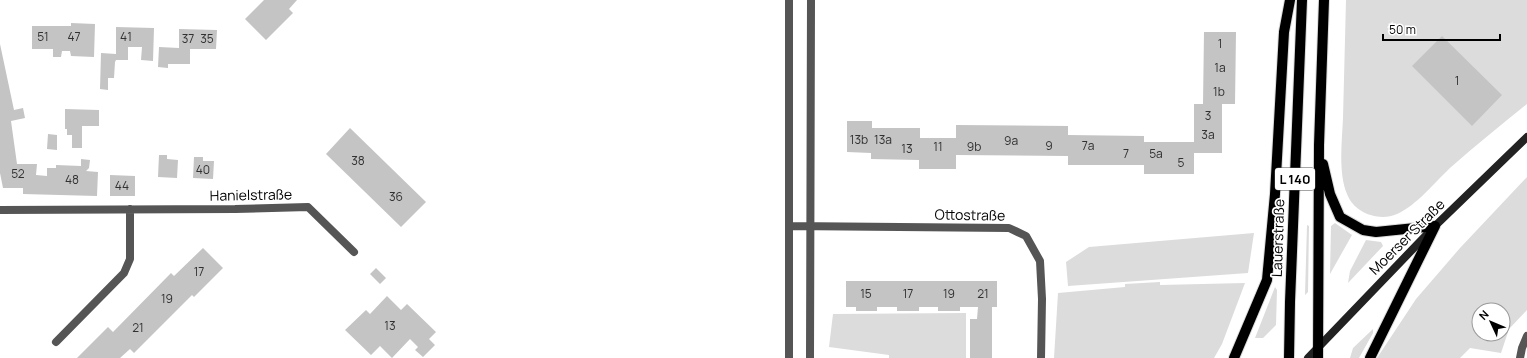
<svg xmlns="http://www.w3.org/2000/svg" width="1527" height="358" viewBox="0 0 1527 358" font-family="Manrope,sans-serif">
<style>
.green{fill:#dcdcdc;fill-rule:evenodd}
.building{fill:#c4c4c4}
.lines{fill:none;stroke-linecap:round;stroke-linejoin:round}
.primary-casing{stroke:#dbdbdb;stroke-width:12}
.street{stroke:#555;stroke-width:8}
.secondary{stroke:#222;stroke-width:8}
.primary{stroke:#000;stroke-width:10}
.labels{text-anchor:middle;stroke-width:3.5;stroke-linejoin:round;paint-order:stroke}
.number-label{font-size:12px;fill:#313131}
.shield{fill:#fff;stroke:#4c4c4c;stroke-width:1}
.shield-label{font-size:13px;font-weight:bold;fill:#000}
.street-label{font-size:14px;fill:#000;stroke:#fff}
</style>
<rect width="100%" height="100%" fill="#fff"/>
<path class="green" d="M 1346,0 L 1527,0 L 1527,104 C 1501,125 1475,146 1450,168 C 1434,183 1417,205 1397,214 C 1379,222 1354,213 1347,194 C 1338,173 1342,141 1343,118 C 1344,79 1345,39 1346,0 Z
M 1527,177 L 1527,310 L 1509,329 L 1501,353 L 1470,348 L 1460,358 L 1377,358 L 1416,299 L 1460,248 ZM 1479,310 L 1503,310 L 1503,334 L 1479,334 Z
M 1335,223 L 1352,235 L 1330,274 L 1331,226 Z
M 1307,225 L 1309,226 L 1308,292 L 1305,295 Z
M 1254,233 L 1248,273 L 1068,286 L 1066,262 L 1089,247 Z
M 1366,240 L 1381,242 L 1383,246 L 1348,283 L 1350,271 Z
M 1160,282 L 1160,285 L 1245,283 L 1222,344 L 1214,358 L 1054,358 L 1058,293 L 1125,287 L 1125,284 Z
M 1275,287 L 1277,290 L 1276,325 L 1263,338 L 1255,338 Z
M 966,313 L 966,358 L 889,358 L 889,355 L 829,347 L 833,314 Z
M 1373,329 L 1373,333 L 1359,358 L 1350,358 L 1353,348 Z"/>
<path class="building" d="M 264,0 L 297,0 L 289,9 L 293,13 L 266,40 L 245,19 Z
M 71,23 L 95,24 L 94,57 L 71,56 L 70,51 L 62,51 L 61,57 L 53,57 L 53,49 L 32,49 L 32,26 L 71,26 Z
M 116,27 L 154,28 L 153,61 L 141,60 L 142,47 L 128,47 L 128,60 L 116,60 L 115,62 L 114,78 L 108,78 L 108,90 L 100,89 L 101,53 L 116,54 Z
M 179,29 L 217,30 L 216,49 L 190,49 L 190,64 L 168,64 L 168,68 L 158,67 L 159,47 L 179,48 Z
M 1204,32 L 1236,32 L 1235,104 L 1222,104 L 1222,153 L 1194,153 L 1194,174 L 1144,174 L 1144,165 L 1068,165 L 1068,156 L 956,155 L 956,169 L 919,169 L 919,160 L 871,159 L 871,153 L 847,152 L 847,121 L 872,121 L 872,128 L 920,128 L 920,138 L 956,138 L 956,125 L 1068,126 L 1068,135 L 1144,136 L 1144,142 L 1194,142 L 1194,104 L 1203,104 Z
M 1442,36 L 1502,95 L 1472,126 L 1412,66 Z
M 0,44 L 14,110 L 23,108 L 25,118 L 11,121 L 17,164 L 37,164 L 36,175 L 47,176 L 47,168 L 56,168 L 56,165 L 81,166 L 81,159 L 90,160 L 89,168 L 86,171 L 98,172 L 97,196 L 23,194 L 23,188 L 3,188 L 0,173 Z
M 65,109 L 99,110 L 99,126 L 82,126 L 82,148 L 72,148 L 72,135 L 67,135 L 67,129 L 65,129 Z
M 350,128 L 426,202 L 401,227 L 326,154 Z
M 48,134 L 57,135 L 57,150 L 47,149 Z
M 159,155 L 167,155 L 167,159 L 178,160 L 177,178 L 158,177 Z
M 194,157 L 203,157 L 203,161 L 214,161 L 213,179 L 193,178 Z
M 110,175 L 135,176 L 135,196 L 110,196 Z
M 203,248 L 223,268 L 194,297 L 192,295 L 134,353 L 130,349 L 120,358 L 77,358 L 108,327 L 113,332 L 171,273 L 174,276 Z
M 376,268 L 386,278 L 380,284 L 370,274 Z
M 846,281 L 997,281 L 997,307 L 992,307 L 992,358 L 970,358 L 970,319 L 977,319 L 978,307 L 960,307 L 960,311 L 938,311 L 938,307 L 919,307 L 919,311 L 897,311 L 897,307 L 877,307 L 877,311 L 856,311 L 856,307 L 846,307 Z
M 387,296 L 401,310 L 407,304 L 436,332 L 429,339 L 435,345 L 423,357 L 415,350 L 418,347 L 410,339 L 392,358 L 380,346 L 371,355 L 345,330 L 366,310 L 370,314 Z"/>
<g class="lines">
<g class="primary-casing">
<path id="primary" d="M 1323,164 L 1330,194 L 1340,217 L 1363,230 L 1376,232 L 1435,226
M 1234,358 L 1267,280 L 1275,194 L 1284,32 L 1290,0
M 1289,358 L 1290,302 L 1302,0
M 1318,358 L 1319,145 L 1324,0
M 1370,358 L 1435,226"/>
</g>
<path class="street" d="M 0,210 L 235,209 L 308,207 L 354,252
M 790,226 L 1009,228 L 1026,236 L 1040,261 L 1042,299 L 1041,358
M 56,342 L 124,273 L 130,259 L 130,209
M 789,358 L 789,0
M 810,358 L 811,0
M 1520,358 L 1522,348 L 1527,336"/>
<path class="secondary" d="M 1308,358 L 1435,226 L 1527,137"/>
<use href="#primary" class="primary"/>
</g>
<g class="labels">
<g class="number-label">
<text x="43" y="41">51</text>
<text x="74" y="41">47</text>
<text x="126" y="41">41</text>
<text x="188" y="43">37</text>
<text x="207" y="43">35</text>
<text x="1220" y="48">1</text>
<text x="1220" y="72">1a</text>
<text x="1457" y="85">1</text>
<text x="1219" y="96">1b</text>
<text x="1208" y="120">3</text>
<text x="1208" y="139">3a</text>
<text x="859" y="144">13b</text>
<text x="883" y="144">13a</text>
<text x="1011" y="145">9a</text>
<text x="1049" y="150">9</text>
<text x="1088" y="150">7a</text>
<text x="938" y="151">11</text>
<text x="974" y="151">9b</text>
<text x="907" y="153">13</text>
<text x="1126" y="158">7</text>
<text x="1156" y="158">5a</text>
<text x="358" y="165">38</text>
<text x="1181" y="167">5</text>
<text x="203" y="174">40</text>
<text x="18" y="178">52</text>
<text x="72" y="184">48</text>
<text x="122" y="190">44</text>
<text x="396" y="201">36</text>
<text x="199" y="276">17</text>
<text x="866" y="298">15</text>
<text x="908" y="298">17</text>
<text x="949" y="298">19</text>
<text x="983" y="298">21</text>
<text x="167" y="303">19</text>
<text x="390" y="330">13</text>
<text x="138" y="332">21</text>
</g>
<rect class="shield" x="1275" y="168" width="40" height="22" rx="3"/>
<g class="shield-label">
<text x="1295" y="184">L 140</text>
</g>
<g class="street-label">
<text transform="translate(251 195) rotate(-1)" y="5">Hanielstraße</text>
<text transform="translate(970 215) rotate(1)" y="5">Ottostraße</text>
<text transform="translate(1407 237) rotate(-45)" y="5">Moerser Straße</text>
<text transform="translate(1278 238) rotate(-88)" y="5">Lauerstraße</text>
</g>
</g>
<g transform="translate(1491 322) rotate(314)"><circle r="19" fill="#ffffff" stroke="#999999"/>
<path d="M0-3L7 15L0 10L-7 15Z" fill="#000000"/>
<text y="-6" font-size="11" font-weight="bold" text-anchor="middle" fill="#000000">N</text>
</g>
<path d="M1383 34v6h117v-6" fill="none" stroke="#000000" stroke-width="2"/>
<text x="1389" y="34" font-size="12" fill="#000000" stroke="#ffffff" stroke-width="3" paint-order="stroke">50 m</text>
</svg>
